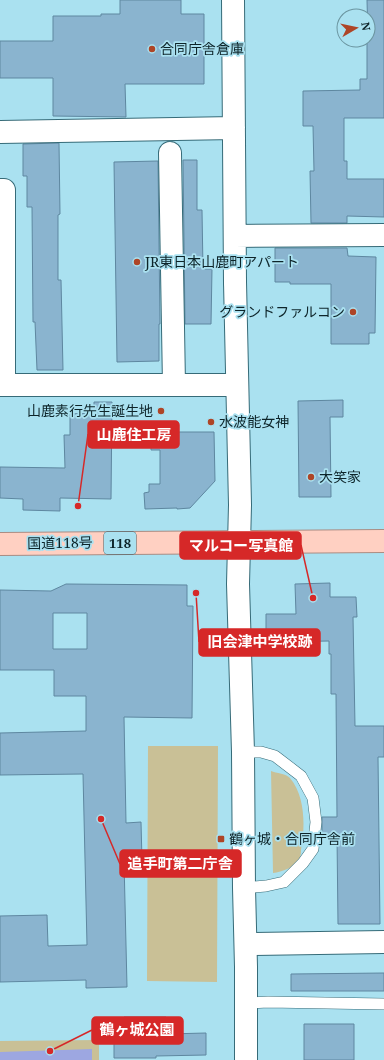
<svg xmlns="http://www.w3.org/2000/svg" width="384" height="1060" viewBox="0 0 384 1060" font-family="'Noto Serif','Noto Sans JP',serif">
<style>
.green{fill:#c9c096}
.water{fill:#9da7e1}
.building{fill:#8ab4cf;stroke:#5e87a0;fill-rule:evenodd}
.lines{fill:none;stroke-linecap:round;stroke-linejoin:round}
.service-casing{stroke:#366b78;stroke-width:12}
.minor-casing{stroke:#366b78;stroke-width:24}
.tertiary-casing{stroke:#366b78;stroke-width:24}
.trunk-casing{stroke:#aa8c83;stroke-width:24}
.service{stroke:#fff;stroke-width:11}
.minor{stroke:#fff;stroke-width:22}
.tertiary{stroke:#fff;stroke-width:22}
.trunk{stroke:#ffd0c2;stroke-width:22}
.poi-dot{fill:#ae4527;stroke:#aae1f0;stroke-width:1.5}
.labels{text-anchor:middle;stroke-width:3.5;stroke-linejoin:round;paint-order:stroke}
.shield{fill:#aae1f0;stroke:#3c5d65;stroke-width:1}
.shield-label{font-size:13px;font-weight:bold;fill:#0d2429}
.poi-label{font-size:14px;fill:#0d2429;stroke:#aae1f0;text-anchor:start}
.street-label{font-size:14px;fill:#0d2429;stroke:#aae1f0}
.leader{fill:none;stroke:#d62828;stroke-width:1.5}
.callout-dot{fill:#d62828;stroke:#aae1f0;stroke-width:1.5}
.callout{fill:#d62828;stroke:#d62828;stroke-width:1.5}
.callout-label{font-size:15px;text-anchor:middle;font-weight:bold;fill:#fff}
</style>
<rect width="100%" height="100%" fill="#aae1f0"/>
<path class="green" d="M 148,746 L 218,746 L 217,982 L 147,981 Z
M 271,771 C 276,773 287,774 290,778 C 306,797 305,828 301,850 C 301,852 301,856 299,859 C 295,867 282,872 273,873 Z
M 99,1040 L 99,1060 L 0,1060 L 0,1041 Z"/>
<path class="water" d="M 92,1049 L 92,1060 L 0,1060 L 0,1052 Z"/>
<path class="building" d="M 120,0 L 181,0 L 181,14 L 204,14 L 204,84 L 125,84 L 126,117 L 53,116 L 53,78 L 0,78 L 0,41 L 53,41 L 53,16 L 101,16 L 101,14 L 120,14 Z
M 367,0 L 384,0 L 384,118 L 344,118 L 344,161 L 347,161 L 347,179 L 384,179 L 384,217 L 347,216 L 347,223 L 311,223 L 310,171 L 314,171 L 313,126 L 303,126 L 303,91 L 360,90 L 360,79 L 367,79 L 367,40 L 368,40 Z
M 59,143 L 60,214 L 58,215 L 58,280 L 61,280 L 63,370 L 37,370 L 35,322 L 33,322 L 32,207 L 27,207 L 27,176 L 23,176 L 23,144 Z
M 183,160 L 197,160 L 197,210 L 202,210 L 203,269 L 212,269 L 211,324 L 185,324 Z
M 158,161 L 160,324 L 159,324 L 159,361 L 117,362 L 114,162 Z
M 275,248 L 347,248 L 348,256 L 376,257 L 375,333 L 369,333 L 369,344 L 331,344 L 331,284 L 290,284 L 290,282 L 275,282 Z
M 343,400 L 343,417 L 330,417 L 331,497 L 299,497 L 298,401 Z
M 94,402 L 112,402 L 111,499 L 60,498 L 60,511 L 23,510 L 23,499 L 0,498 L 0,467 L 65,468 L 64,435 L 70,435 L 70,414 L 94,413 Z
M 162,432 L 214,432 L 215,481 L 190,508 L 177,509 L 177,508 L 145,509 L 144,493 L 149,492 L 149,484 L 160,484 L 160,450 L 151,450 L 151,433 L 162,433 Z
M 330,583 L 330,597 L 356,597 L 357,617 L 353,617 L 355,726 L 384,726 L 384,757 L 378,757 L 380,924 L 338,924 L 337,836 L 322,836 L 322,817 L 337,817 L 336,694 L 331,694 L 331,654 L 329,654 L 329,641 L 273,642 L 272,635 L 266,635 L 266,614 L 296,614 L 295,584 Z
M 66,584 L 187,585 L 187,606 L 193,606 L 192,718 L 124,717 L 126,823 L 141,822 L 142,861 L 124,861 L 127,987 L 86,988 L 86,980 L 0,982 L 0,916 L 47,915 L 48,946 L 87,945 L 83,774 L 0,775 L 0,733 L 86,731 L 86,696 L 54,696 L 54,670 L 0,670 L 0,590 L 51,591 ZM 53,613 L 87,613 L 87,649 L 53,649 Z
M 384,973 L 384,991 L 291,991 L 291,974 Z
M 124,1017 L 166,1017 L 167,1034 L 206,1033 L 206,1055 L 156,1056 L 156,1058 L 114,1058 L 114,1031 L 124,1031 Z
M 304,1024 L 354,1024 L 354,1060 L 304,1060 Z"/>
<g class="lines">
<g class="service-casing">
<path id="service" d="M 243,752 L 261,752 L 275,756 L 301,776 L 313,798 L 316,822 L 313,849 L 303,863 L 284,882 L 266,886 L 244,888
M 246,1003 L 268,1002 L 384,1004"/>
</g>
<g class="minor-casing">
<path id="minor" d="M 233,0 L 235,282
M 0,132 L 234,128
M 170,153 L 174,385
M 0,190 L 4,190 L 4,385
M 235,236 L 384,235
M 0,385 L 237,385
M 246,944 L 384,942"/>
</g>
<g class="tertiary-casing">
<path id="tertiary" d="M 235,282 L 240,505 L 238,584 L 243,752 L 244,888 L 246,967 L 246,1060"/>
</g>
<g class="trunk-casing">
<path id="trunk" d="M 0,544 L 384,541"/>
</g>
<use href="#service" class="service"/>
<use href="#minor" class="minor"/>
<use href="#tertiary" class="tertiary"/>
<use href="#trunk" class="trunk"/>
</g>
<g class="poi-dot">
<circle cx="152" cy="49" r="4"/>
<circle cx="137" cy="262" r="4"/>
<circle cx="353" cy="312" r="4"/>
<circle cx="161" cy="411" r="4"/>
<circle cx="211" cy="422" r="4"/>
<circle cx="311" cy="477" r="4"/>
<rect x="217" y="835" width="8" height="8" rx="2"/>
</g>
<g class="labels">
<rect class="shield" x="104" y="532" width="32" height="22" rx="3"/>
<g class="shield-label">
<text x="120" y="548">118</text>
</g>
<g class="poi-label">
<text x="160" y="54">合同庁舎倉庫</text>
<text x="145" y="267">JR東日本山鹿町アパート</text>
<text x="345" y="317" text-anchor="end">グランドファルコン</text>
<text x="153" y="416" text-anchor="end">山鹿素行先生誕生地</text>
<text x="219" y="427">水波能女神</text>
<text x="319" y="482">大笑家</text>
<text x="229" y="844">鶴ヶ城・合同庁舎前</text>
</g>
<g class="street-label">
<text transform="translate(60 543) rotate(-1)" y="5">国道118号</text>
</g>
</g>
<path class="leader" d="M78 506L88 434M313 598L301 545M196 593L199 642M101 819L120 864M50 1051L92 1030"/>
<g class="callout-dot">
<circle cx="78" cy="506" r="4"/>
<circle cx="313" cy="598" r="4"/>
<circle cx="196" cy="593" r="4"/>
<circle cx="101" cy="819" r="4"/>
<circle cx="50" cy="1051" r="4"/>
</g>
<g class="callout">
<rect x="88" y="421" width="91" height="27" rx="4"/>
<rect x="180" y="532" width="121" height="27" rx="4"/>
<rect x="199" y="629" width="121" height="27" rx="4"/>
<rect x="120" y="850" width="121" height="27" rx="4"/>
<rect x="92" y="1017" width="91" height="27" rx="4"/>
</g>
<g class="callout-label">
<text x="134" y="440">山鹿住工房</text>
<text x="241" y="551">マルコー写真館</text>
<text x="260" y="647">旧会津中学校跡</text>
<text x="180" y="869">追手町第二庁舎</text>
<text x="137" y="1035">鶴ヶ城公園</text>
</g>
<g transform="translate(356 28) rotate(81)"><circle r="19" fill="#aae1f0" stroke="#6b95a0"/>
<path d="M0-3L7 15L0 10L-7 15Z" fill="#ae4527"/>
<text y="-6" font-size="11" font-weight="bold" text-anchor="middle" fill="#0d2429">N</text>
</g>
</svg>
